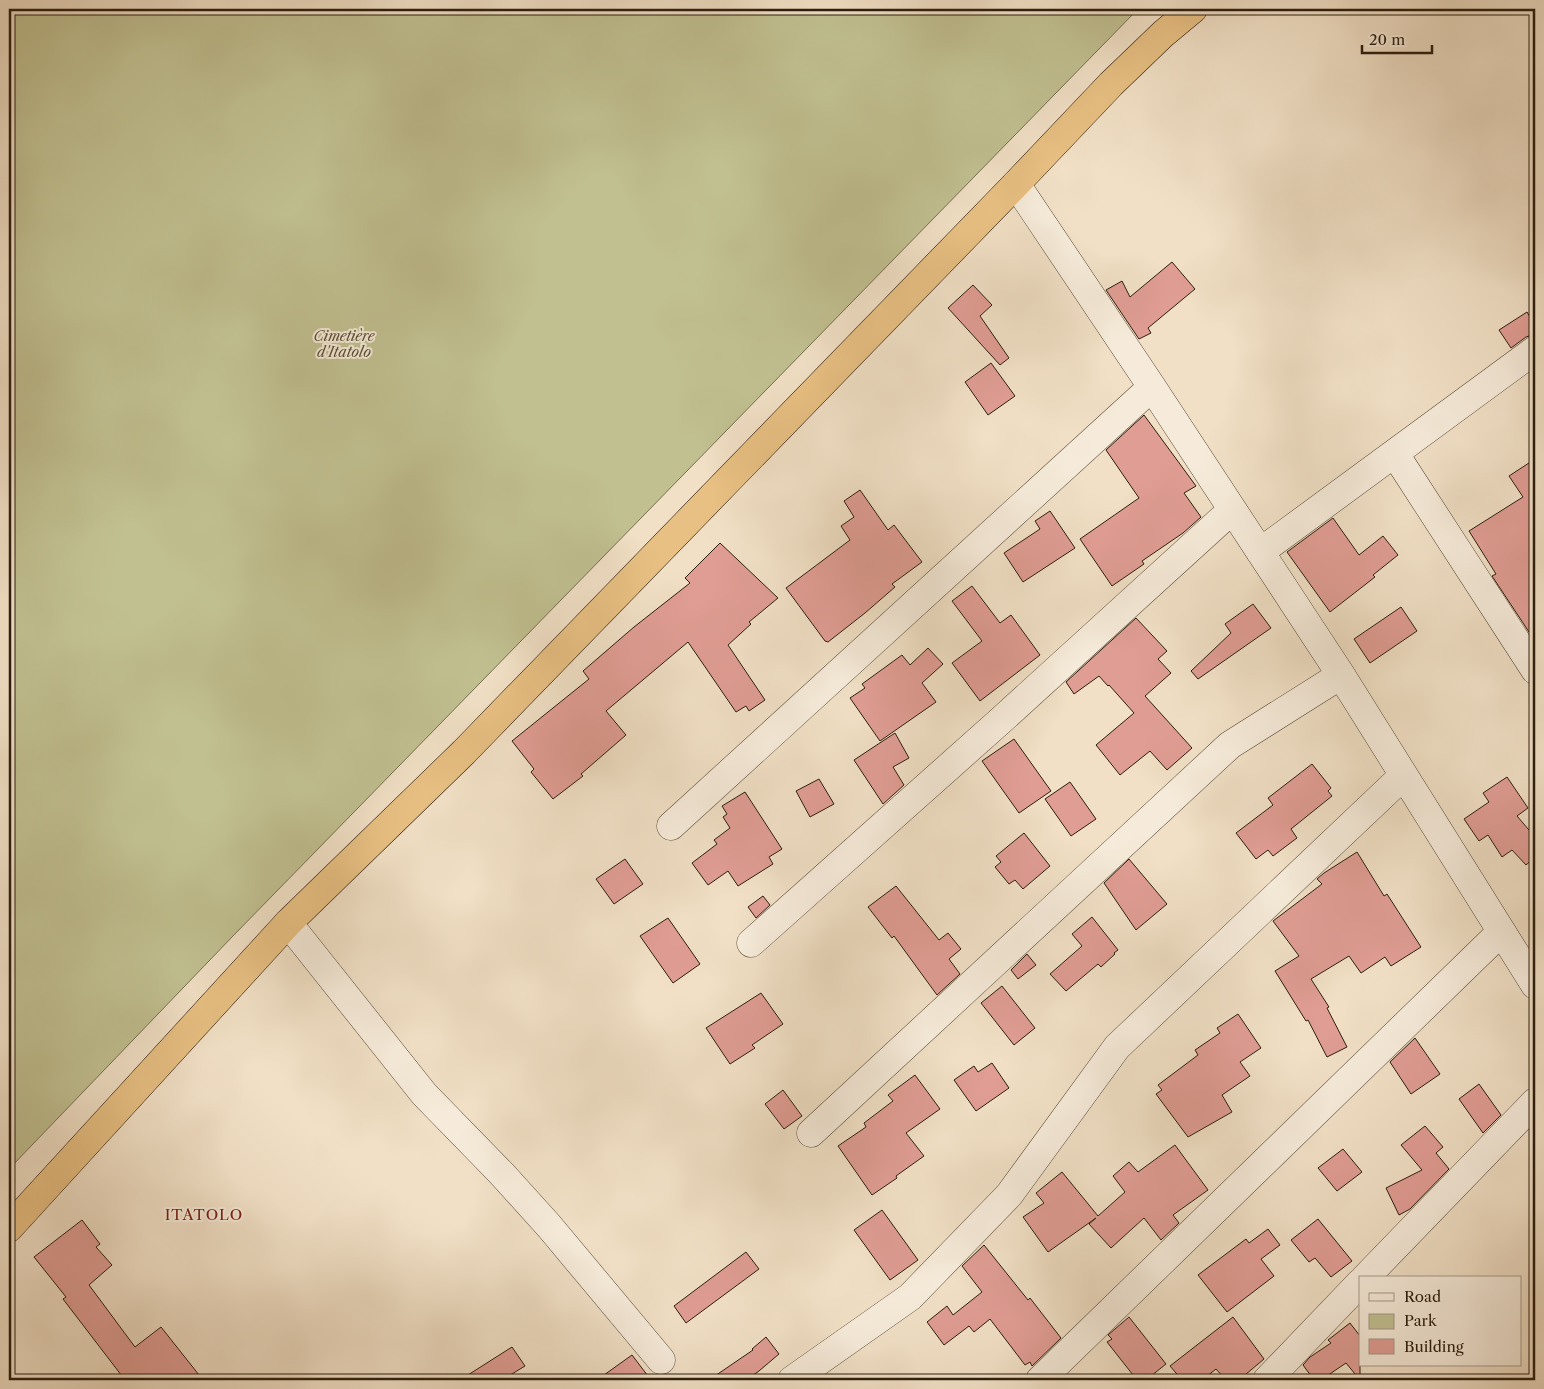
<svg xmlns="http://www.w3.org/2000/svg" width="1544" height="1389" viewBox="0 0 1544 1389" font-family="'Libre Caslon Text',serif">
<style>
.green{fill:#c1c091;stroke:#766f50}
.building{fill:#e09d94;stroke:#2c1e0f}
.lines{fill:none;stroke-linecap:round;stroke-linejoin:round}
.minor-casing{stroke:#5d4e3d;stroke-width:29}
.highway-casing{stroke:#2c1e0f;stroke-width:29}
.minor{stroke:#f6ebda;stroke-width:28}
.highway{stroke:#e8c083;stroke-width:28}
.labels{text-anchor:middle;stroke-width:4;stroke-linejoin:round;paint-order:stroke}
.park-label{font-size:14px;font-style:italic;fill:#594f36;stroke:#f6ebda}
.neighbourhood-label{font-size:15px;letter-spacing:1px;fill:#7a1f14;stroke:#f6ebda}
</style>
<rect width="100%" height="100%" fill="#f1e0c6"/>
<filter id="stains"><feTurbulence type="fractalNoise" baseFrequency=".004" numOctaves="4"/><feColorMatrix values="0 0 0 0 .2 0 0 0 0 .09 0 0 0 0 .02 0 0 0 .5 -.17"/></filter>
<radialGradient id="worn" r=".72"><stop offset=".6" stop-color="#630" stop-opacity="0"/><stop offset="1" stop-color="#630" stop-opacity=".3"/></radialGradient>
<path class="green" d="M 9,9 L 1138,9 L 232,937 L 9,1169 Z"/>
<path class="building" d="M 1172,262 L 1195,289 L 1148,328 L 1151,333 L 1139,339 L 1106,290 L 1122,281 L 1130,297 Z
M 973,285 L 992,305 L 980,316 L 1009,358 L 1000,365 L 948,308 Z
M 1527,312 L 1535,325 L 1535,334 L 1526,337 L 1511,348 L 1499,330 Z
M 991,363 L 1015,396 L 988,415 L 965,382 Z
M 1144,415 L 1196,486 L 1184,493 L 1201,517 L 1183,533 L 1142,561 L 1144,564 L 1112,586 L 1080,539 L 1139,498 L 1106,450 Z
M 1535,459 L 1535,629 L 1529,632 L 1492,576 L 1496,574 L 1469,531 L 1523,497 L 1509,476 Z
M 860,490 L 888,530 L 894,525 L 922,562 L 892,584 L 895,587 L 865,613 L 828,642 L 825,641 L 786,588 L 850,540 L 841,526 L 854,517 L 844,501 Z
M 1050,511 L 1075,548 L 1023,582 L 1004,553 L 1040,529 L 1035,521 Z
M 1333,518 L 1359,555 L 1383,536 L 1398,555 L 1373,575 L 1375,577 L 1330,612 L 1287,552 Z
M 720,543 L 778,598 L 749,622 L 751,624 L 728,645 L 765,700 L 749,711 L 746,706 L 736,712 L 688,642 L 606,711 L 626,735 L 581,774 L 583,776 L 553,799 L 531,772 L 534,769 L 512,741 L 589,679 L 583,671 L 634,627 L 690,583 L 685,578 Z
M 972,586 L 1000,623 L 1011,615 L 1040,655 L 980,701 L 952,663 L 982,641 L 952,601 Z
M 1253,604 L 1271,628 L 1198,679 L 1191,671 L 1231,633 L 1225,624 Z
M 1401,607 L 1417,631 L 1370,663 L 1354,639 Z
M 1136,618 L 1167,651 L 1158,659 L 1171,673 L 1145,696 L 1192,748 L 1167,770 L 1150,751 L 1120,775 L 1096,745 L 1134,713 L 1109,685 L 1108,686 L 1099,676 L 1074,694 L 1066,682 Z
M 928,648 L 943,664 L 922,683 L 936,702 L 880,741 L 850,698 L 865,688 L 862,684 L 902,655 L 910,665 Z
M 895,733 L 909,758 L 893,767 L 904,785 L 883,804 L 854,760 Z
M 1014,739 L 1051,791 L 1019,813 L 982,761 Z
M 1312,764 L 1331,788 L 1328,791 L 1332,796 L 1291,829 L 1297,838 L 1273,856 L 1268,850 L 1256,859 L 1236,833 L 1273,805 L 1268,798 Z
M 1507,777 L 1528,808 L 1517,816 L 1535,837 L 1535,857 L 1526,865 L 1512,850 L 1502,857 L 1488,835 L 1479,841 L 1464,819 L 1489,802 L 1483,793 Z
M 819,779 L 834,804 L 810,817 L 796,791 Z
M 1070,782 L 1096,819 L 1071,836 L 1045,799 Z
M 745,792 L 782,849 L 769,857 L 773,864 L 738,886 L 728,871 L 708,885 L 692,863 L 717,844 L 714,840 L 730,828 L 723,817 L 727,814 L 722,806 Z
M 1024,833 L 1050,866 L 1023,889 L 1015,880 L 1009,884 L 995,867 L 1001,862 L 996,856 Z
M 1357,852 L 1384,896 L 1387,894 L 1421,947 L 1391,966 L 1385,957 L 1361,973 L 1349,956 L 1311,979 L 1329,1007 L 1327,1008 L 1347,1047 L 1327,1057 L 1308,1020 L 1306,1021 L 1275,971 L 1299,956 L 1273,921 L 1322,884 L 1317,879 L 1324,873 Z
M 625,859 L 643,884 L 614,904 L 596,879 Z
M 1129,859 L 1167,904 L 1136,930 L 1104,883 Z
M 896,886 L 939,940 L 948,933 L 961,949 L 949,959 L 960,974 L 937,995 L 894,936 L 892,938 L 868,907 Z
M 763,896 L 770,905 L 756,918 L 748,907 Z
M 1092,917 L 1118,950 L 1114,953 L 1115,954 L 1101,967 L 1098,964 L 1066,991 L 1050,974 L 1082,946 L 1072,934 Z
M 668,918 L 700,964 L 673,983 L 640,936 Z
M 1027,954 L 1036,965 L 1018,979 L 1011,970 Z
M 1002,986 L 1035,1028 L 1014,1045 L 981,1003 Z
M 761,993 L 783,1024 L 752,1045 L 755,1048 L 730,1064 L 706,1028 Z
M 1238,1014 L 1261,1048 L 1240,1062 L 1250,1076 L 1222,1095 L 1232,1112 L 1188,1137 L 1156,1094 L 1162,1090 L 1158,1085 L 1198,1055 L 1195,1050 L 1220,1033 L 1217,1028 Z
M 1415,1038 L 1440,1074 L 1411,1094 L 1390,1062 Z
M 992,1063 L 1009,1088 L 976,1111 L 954,1080 L 974,1066 L 978,1072 Z
M 915,1075 L 940,1109 L 906,1133 L 924,1156 L 896,1176 L 897,1178 L 872,1195 L 838,1146 L 866,1127 L 864,1123 L 893,1101 L 888,1095 Z
M 1479,1084 L 1501,1115 L 1483,1133 L 1459,1099 Z
M 783,1090 L 802,1116 L 784,1129 L 765,1104 Z
M 1425,1126 L 1443,1147 L 1436,1153 L 1449,1169 L 1410,1209 L 1399,1215 L 1386,1188 L 1422,1170 L 1401,1145 Z
M 1175,1145 L 1208,1190 L 1173,1215 L 1179,1223 L 1161,1240 L 1144,1218 L 1111,1248 L 1089,1224 L 1096,1218 L 1048,1252 L 1023,1217 L 1044,1203 L 1036,1193 L 1062,1172 L 1098,1216 L 1125,1192 L 1113,1176 L 1129,1162 L 1138,1172 Z
M 1343,1149 L 1362,1172 L 1337,1191 L 1318,1168 Z
M 882,1210 L 918,1260 L 890,1280 L 854,1230 Z
M 1318,1219 L 1352,1261 L 1331,1277 L 1315,1258 L 1309,1262 L 1291,1240 Z
M 82,1220 L 100,1244 L 96,1247 L 112,1265 L 89,1285 L 135,1347 L 161,1327 L 203,1380 L 125,1380 L 63,1299 L 66,1297 L 34,1257 Z
M 1268,1229 L 1280,1245 L 1261,1259 L 1274,1276 L 1227,1312 L 1198,1275 L 1246,1239 L 1249,1243 Z
M 984,1245 L 1028,1300 L 1030,1298 L 1061,1338 L 1032,1366 L 1030,1362 L 1025,1365 L 990,1319 L 974,1332 L 969,1326 L 944,1345 L 927,1322 L 947,1306 L 953,1315 L 982,1292 L 962,1266 Z
M 746,1252 L 759,1269 L 686,1323 L 674,1306 Z
M 1129,1317 L 1166,1364 L 1146,1380 L 1137,1380 L 1107,1342 L 1112,1339 L 1108,1335 Z
M 1233,1317 L 1264,1359 L 1239,1380 L 1226,1380 L 1216,1369 L 1202,1380 L 1182,1380 L 1170,1366 Z
M 1350,1323 L 1360,1336 L 1360,1380 L 1346,1363 L 1321,1380 L 1314,1380 L 1303,1365 L 1310,1357 L 1331,1343 L 1328,1340 Z
M 766,1337 L 779,1354 L 759,1371 L 746,1380 L 709,1380 L 753,1350 L 752,1349 Z
M 512,1347 L 525,1366 L 502,1380 L 460,1380 Z
M 632,1355 L 651,1380 L 597,1380 Z"/>
<g class="lines">
<g class="minor-casing">
<path id="minor" d="M 1016,184 L 1152,387 L 1341,675 L 1535,985
M 1395,454 L 1535,670
M 1260,552 L 1535,350
M 671,826 L 1152,387
M 288,923 L 424,1094 L 502,1174 L 549,1226 L 661,1360
M 751,943 L 999,722 L 1232,510
M 811,1133 L 1230,745 L 1341,675
M 1365,1278 L 1535,1102
M 792,1380 L 910,1297 L 1009,1195 L 1117,1047 L 1403,776
M 1040,1380 L 1501,932
M 1267,1380 L 1360,1283"/>
</g>
<g class="highway-casing">
<path id="highway" d="M 9,1228 L 288,923 L 464,752 L 1016,184 L 1111,84 L 1163,34 L 1193,9"/>
</g>
<use href="#minor" class="minor"/>
<use href="#highway" class="highway"/>
</g>
<g class="labels">
<g class="park-label">
<text x="344" y="341">Cimetière<tspan x="344" dy="16">d'Itatolo</tspan></text>
</g>
<g class="neighbourhood-label">
<text x="204" y="1220">ITATOLO</text>
</g>
</g>
<rect width="1544" height="1389" fill="none" stroke="#f1e0c6" stroke-width="30"/>
<rect x="10" y="10" width="1524" height="1369" fill="none" stroke="#2c1e0f" stroke-width="2.5"/>
<rect x="15" y="15" width="1514" height="1359" fill="none" stroke="#2c1e0f"/>
<rect x="1359" y="1276" width="162" height="90" fill="#f6ebda" stroke="#a59989"/>
<rect x="1369" y="1293" width="25" height="8" fill="#f6ebda" stroke="#a59989"/>
<text x="1404" y="1302" font-size="15" fill="#2c1e0f">Road</text>
<rect x="1369" y="1314" width="25" height="15" fill="#c1c091" stroke="#a59989"/>
<text x="1404" y="1326" font-size="15" fill="#2c1e0f">Park</text>
<rect x="1369" y="1339" width="25" height="15" fill="#e09d94" stroke="#a59989"/>
<text x="1404" y="1352" font-size="15" fill="#2c1e0f">Building</text>
<path d="M1362 45v8h70v-8" fill="none" stroke="#2c1e0f" stroke-width="2.5"/>
<text x="1369" y="45" font-size="15" fill="#2c1e0f" stroke="#f6ebda" stroke-width="4" paint-order="stroke">20 m</text>
<rect width="100%" height="100%" filter="url(#stains)"/>
<rect width="100%" height="100%" fill="url(#worn)"/>
</svg>
